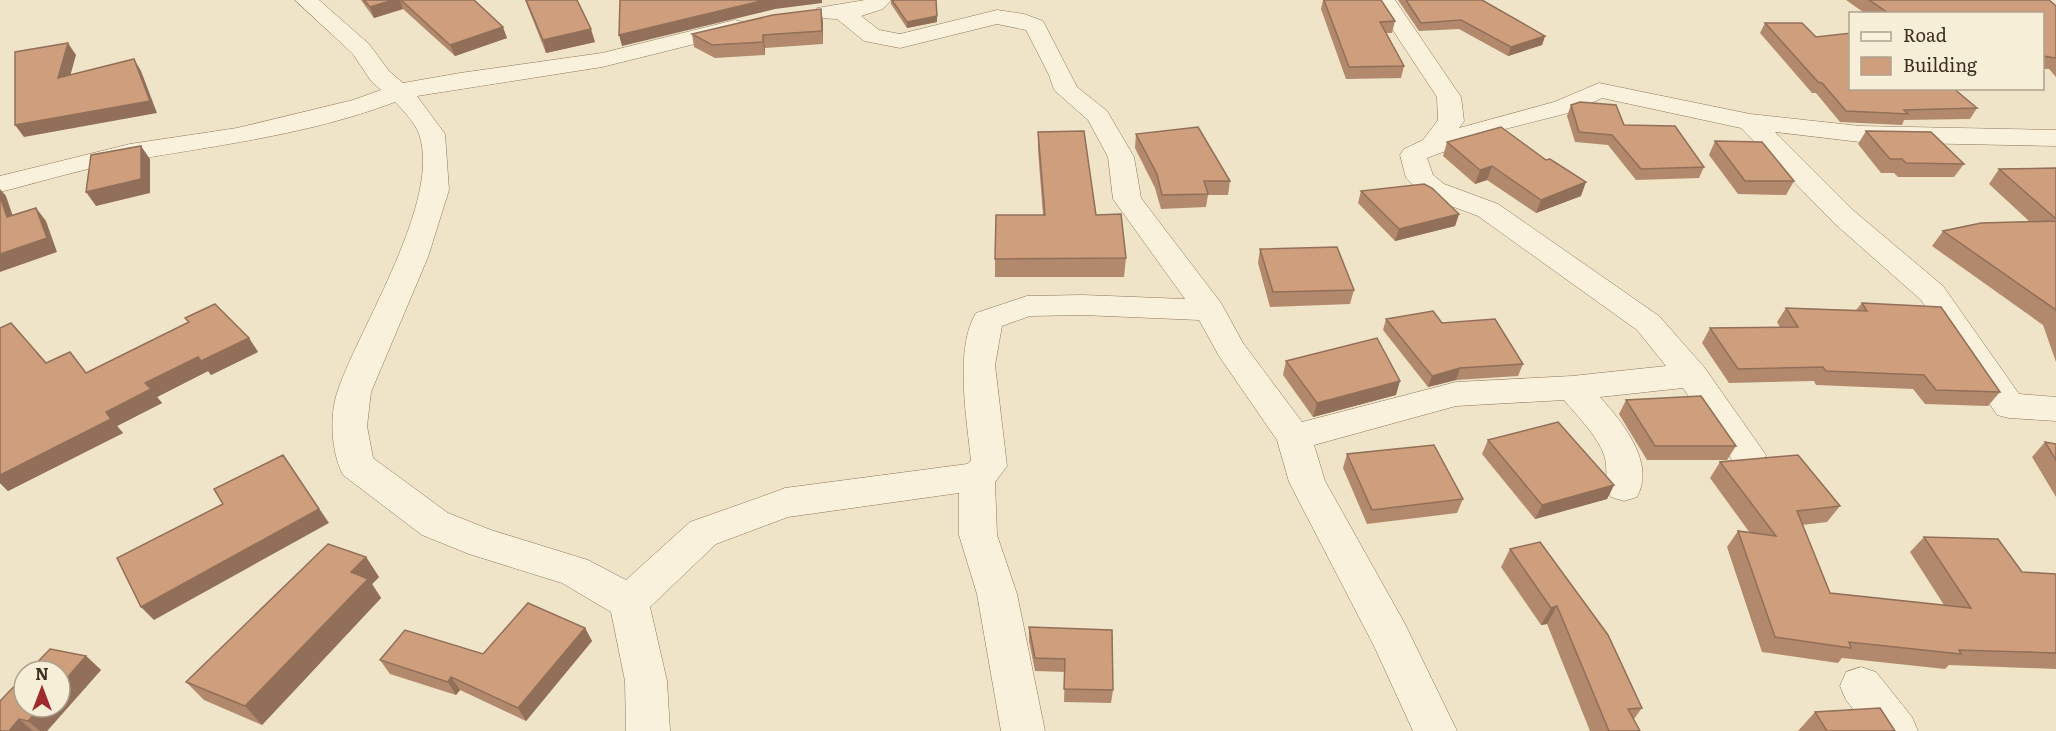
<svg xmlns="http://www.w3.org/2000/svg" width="2056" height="731" viewBox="0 0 2056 731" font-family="Literata,serif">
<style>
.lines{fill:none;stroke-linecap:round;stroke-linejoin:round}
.minor-casing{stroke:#8d765c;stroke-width:1}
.minor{fill:#faf1dc;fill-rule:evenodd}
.wall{fill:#b2896c}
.shaded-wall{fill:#916f58}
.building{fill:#cf9f7d;stroke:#916f58;stroke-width:1.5}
</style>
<rect width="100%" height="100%" fill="#f0e4c8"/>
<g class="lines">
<g class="minor-casing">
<path id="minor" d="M 295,0 L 319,0 L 369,44 L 389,71 L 403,83 L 460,73 L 602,53 L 735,20 L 743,22 L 746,27 L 743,32 L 602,67 L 417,96 L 445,134 L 449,190 L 428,257 L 371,392 L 367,426 L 373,458 L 448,513 L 491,530 L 588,560 L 626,580 L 690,522 L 772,493 L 785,488 L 967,464 L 971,461 C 967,420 954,348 976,313 L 1027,296 L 1083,295 L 1185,299 L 1113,199 L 1108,157 L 1088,120 L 1054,90 L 1049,75 L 1026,30 L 997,24 L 900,48 L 864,41 L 837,19 L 817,18 L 814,13 L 817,8 L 865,0 L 891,0 L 883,9 L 861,16 L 879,30 L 900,34 L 997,10 L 1024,14 L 1043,21 L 1077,87 L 1107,111 L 1134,157 L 1141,198 L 1221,303 L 1243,343 L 1302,422 L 1456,382 L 1572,376 L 1666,366 L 1637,330 L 1478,216 L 1424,196 L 1406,178 L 1400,155 L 1404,149 L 1423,140 L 1438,120 L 1437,97 L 1373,0 L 1395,0 L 1461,97 L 1464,121 L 1459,128 L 1554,102 L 1599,83 L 1750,114 L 1860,126 L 2056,130 L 2056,146 L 1860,142 L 1775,132 L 1854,211 L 1943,286 L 2019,394 L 2056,397 L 2056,421 L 2009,418 L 1997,415 L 1921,300 L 1834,223 L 1741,128 L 1602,98 L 1572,112 L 1505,129 L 1427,158 L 1433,175 L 1444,184 L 1498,204 L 1659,316 L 1704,367 L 1766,455 L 1761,464 L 1748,468 L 1735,464 L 1683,388 L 1600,397 C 1622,422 1656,462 1637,497 L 1624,501 L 1611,497 C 1603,483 1609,469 1604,455 C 1597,435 1577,416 1564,400 L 1456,406 L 1314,445 L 1325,481 L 1405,624 L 1457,731 L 1413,731 L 1374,646 L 1289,482 L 1277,440 L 1219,356 L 1199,320 L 1083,315 L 1030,316 L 1002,326 L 995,365 L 1007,466 L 995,482 L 997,535 L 1017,594 L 1045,731 L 1001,731 L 977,594 L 959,535 L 959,493 L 788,517 L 716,544 L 650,607 L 667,681 L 670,731 L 626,731 L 625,681 L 611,612 L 562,583 L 469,554 L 422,535 L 343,475 C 331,452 329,415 338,390 C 360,326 442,200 419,134 C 415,123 403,110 395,102 C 311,134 220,145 133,160 C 88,167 44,181 0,192 L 0,176 L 130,144 L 237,128 L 353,100 L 381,90 L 371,81 L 353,54 Z
M 1861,667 L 1876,672 L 1912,717 L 1918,731 L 1870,731 L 1846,700 L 1840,686 L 1846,672 Z"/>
</g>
<use href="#minor" class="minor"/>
</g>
<path class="wall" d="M 361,0 L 474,0 L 507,38 L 455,56 L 403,9 L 374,18 Z
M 525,0 L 577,0 L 595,42 L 546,53 Z
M 891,0 L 936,0 L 937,22 L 907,28 L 891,4 Z
M 1323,0 L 1381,0 L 1395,21 L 1392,33 L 1386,33 L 1404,66 L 1401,78 L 1346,79 L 1321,9 Z
M 1398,0 L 1482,0 L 1545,36 L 1542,45 L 1508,56 L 1459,29 L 1419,31 Z
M 1846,0 L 2049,0 L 2056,6 L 2056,77 L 2049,69 L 2043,69 L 2043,14 L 1866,14 Z
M 823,22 L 823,44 L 765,48 L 765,55 L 715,58 L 694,47 L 692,34 Z
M 1765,23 L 1816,37 L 1977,108 L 1970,119 L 1904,120 L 1902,125 L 1840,122 L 1816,93 L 1812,93 L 1760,33 Z
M 1571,105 L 1624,125 L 1704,167 L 1699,178 L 1636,180 L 1608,145 L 1575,142 L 1567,116 Z
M 1866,131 L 1964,164 L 1954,177 L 1898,177 L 1894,173 L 1881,173 L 1858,144 Z
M 1038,132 L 1126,258 L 1124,277 L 995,277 L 995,259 L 1043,215 L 1038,150 Z
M 1136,134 L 1230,181 L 1228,195 L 1208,195 L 1206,207 L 1161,209 L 1155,188 L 1135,148 Z
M 1715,141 L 1794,181 L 1786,195 L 1738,194 L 1709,155 Z
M 1447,142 L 1581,196 L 1536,213 L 1487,180 L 1475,184 L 1443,156 Z
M 2056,168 L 2056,362 L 2043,325 L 1932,246 L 1943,231 L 2030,222 L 1989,184 L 1999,169 Z
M 1361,191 L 1459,214 L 1455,226 L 1395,241 L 1358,203 Z
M 1260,249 L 1354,290 L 1350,304 L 1270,307 L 1258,263 Z
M 1862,303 L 2000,392 L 1988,406 L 1925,404 L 1913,389 L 1816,385 L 1814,381 L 1729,383 L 1702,343 L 1710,328 L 1780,327 L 1777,322 L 1786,308 L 1856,310 Z
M 185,318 L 249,338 L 258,352 L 211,375 L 208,371 L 157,397 L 162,403 L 117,426 L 123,433 L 8,491 L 0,483 L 0,328 L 46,363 L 86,373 L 189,323 Z
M 1386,319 L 1442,323 L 1523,364 L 1518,376 L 1456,380 L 1428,387 L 1383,330 Z
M 1286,361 L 1396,395 L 1313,417 L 1283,375 Z
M 1626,400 L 1736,446 L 1727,460 L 1647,460 L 1619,414 Z
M 1488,440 L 1614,485 L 1607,499 L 1535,519 L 1482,454 Z
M 2045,442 L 2056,444 L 2056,497 L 2032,457 Z
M 1347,454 L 1463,499 L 1457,513 L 1367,524 L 1343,468 Z
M 1720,462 L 1840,506 L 1827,522 L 1802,525 L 1830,593 L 1944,605 L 1910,552 L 1924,537 L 2022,572 L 2056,574 L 2056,669 L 1949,665 L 1945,669 L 1842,658 L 1838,663 L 1762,652 L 1727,547 L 1738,531 L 1750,533 L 1710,478 Z
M 1510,549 L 1642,708 L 1634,719 L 1640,731 L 1590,731 L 1547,624 L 1541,625 L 1501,567 Z
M 366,557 L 379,577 L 372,584 L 381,598 L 262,725 L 204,700 L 186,682 Z
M 1029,627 L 1113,690 L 1111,703 L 1064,702 L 1065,672 L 1035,671 L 1029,641 Z
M 585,628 L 592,641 L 526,721 L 460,690 L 456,695 L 390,674 L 380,660 L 483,654 Z
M 86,656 L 101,670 L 47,731 L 0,731 Z
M 1815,712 L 1895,731 L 1798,731 Z"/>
<path class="shaded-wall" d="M 393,0 L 400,0 L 403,9 L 374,18 L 370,7 Z
M 765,0 L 822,0 L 822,3 L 775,9 L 622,46 L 619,35 Z
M 821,9 L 823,22 L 823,44 L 822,31 Z
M 937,16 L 937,22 L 907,28 L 907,22 Z
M 503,27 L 507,38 L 455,56 L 450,45 Z
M 591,29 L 595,42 L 546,53 L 543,40 Z
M 763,35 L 765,48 L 765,55 L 763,42 Z
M 1545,36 L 1542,45 L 1508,56 L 1511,47 Z
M 68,43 L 76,55 L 66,91 L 58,78 Z
M 134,59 L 141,71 L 157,113 L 24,137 L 15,125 Z
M 141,146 L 150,159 L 150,193 L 96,206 L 86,192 Z
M 1492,166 L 1487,180 L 1475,184 L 1480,170 Z
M 1586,182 L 1581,196 L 1536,213 L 1541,200 Z
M 0,189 L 6,196 L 18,231 L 7,217 L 0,196 Z
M 36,208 L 46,221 L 57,252 L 0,272 L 0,254 Z
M 1459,214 L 1455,226 L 1395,241 L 1399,229 Z
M 249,338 L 258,352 L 211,375 L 201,361 Z
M 198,357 L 208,371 L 157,397 L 162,403 L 117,426 L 123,433 L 8,491 L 0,483 L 0,475 L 106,412 L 145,383 Z
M 1460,368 L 1456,380 L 1428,387 L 1432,376 Z
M 1400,381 L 1396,395 L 1313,417 L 1317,403 Z
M 283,455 L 329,523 L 154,620 L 141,607 Z
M 1614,485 L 1607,499 L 1535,519 L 1542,505 Z
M 366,557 L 379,577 L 372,584 L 381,598 L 262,725 L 245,706 L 351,572 Z
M 1557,606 L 1547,624 L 1541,625 L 1551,608 Z
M 585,628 L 592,641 L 526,721 L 518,708 Z
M 86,656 L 101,670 L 47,731 L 40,731 L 28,721 L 41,707 L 60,707 L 60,686 Z
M 451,677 L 460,690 L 456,695 L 448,682 Z
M 19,719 L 33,731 L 9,731 Z"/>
<path class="building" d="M 364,0 L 393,0 L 370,7 Z
M 401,0 L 474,0 L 503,27 L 450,45 Z
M 526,0 L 577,0 L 591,29 L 543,40 Z
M 620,0 L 765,0 L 619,35 Z
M 892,0 L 936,0 L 937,16 L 907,22 Z
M 1324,0 L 1381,0 L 1395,21 L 1380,22 L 1404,66 L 1349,67 Z
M 1406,0 L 1482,0 L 1545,36 L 1511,47 L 1461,20 L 1421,23 Z
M 1869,0 L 2049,0 L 2056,6 L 2056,58 L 2043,56 L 2043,14 L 1890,14 Z
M 821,9 L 822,31 L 763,35 L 763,42 L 712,45 L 692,34 L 773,15 Z
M 1765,23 L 1802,23 L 1816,37 L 1851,33 L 1851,88 L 1953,88 L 1977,108 L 1904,110 L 1908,114 L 1846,111 L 1822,83 L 1818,82 Z
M 68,43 L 58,78 L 134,59 L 150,101 L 15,125 L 15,52 Z
M 1580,102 L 1616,105 L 1624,125 L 1675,126 L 1704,167 L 1641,169 L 1612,135 L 1579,132 L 1571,105 Z
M 1198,127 L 1230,181 L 1204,181 L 1208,194 L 1162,195 L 1157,174 L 1136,134 Z
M 1501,127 L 1546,160 L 1550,159 L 1586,182 L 1541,200 L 1492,166 L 1480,170 L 1447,142 Z
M 1084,131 L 1096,215 L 1121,214 L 1126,258 L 995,259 L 996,215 L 1045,215 L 1038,132 Z
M 1866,131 L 1931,132 L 1964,164 L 1906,163 L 1902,159 L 1890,159 Z
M 1715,141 L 1762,142 L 1794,181 L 1745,181 Z
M 141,146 L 141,179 L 86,192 L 91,155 Z
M 2056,168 L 2056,219 L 1999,169 Z
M 1424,184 L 1432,188 L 1459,214 L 1399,229 L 1361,191 Z
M 0,196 L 7,217 L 36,208 L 47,238 L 0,254 Z
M 2056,221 L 2056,310 L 1943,231 L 1981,223 Z
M 1337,247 L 1354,290 L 1273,292 L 1260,249 Z
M 1862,303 L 1941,307 L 2000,392 L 1936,390 L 1924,375 L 1826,371 L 1823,367 L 1738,369 L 1710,328 L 1798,327 L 1786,308 L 1867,311 Z
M 215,304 L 249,338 L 201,361 L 198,357 L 145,383 L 151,389 L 106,412 L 111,419 L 0,475 L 0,328 L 11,323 L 46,363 L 70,352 L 86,373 L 189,322 L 185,318 Z
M 1433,311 L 1442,323 L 1495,319 L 1523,364 L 1460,368 L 1432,376 L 1386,319 Z
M 1377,338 L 1400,381 L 1317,403 L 1286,361 Z
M 1701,396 L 1736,446 L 1655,446 L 1626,400 Z
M 1558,422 L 1614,485 L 1542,505 L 1488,440 Z
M 2045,442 L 2056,444 L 2056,460 Z
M 1434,445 L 1463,499 L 1372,510 L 1347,454 Z
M 283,455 L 319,509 L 141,607 L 117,558 L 223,504 L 214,489 Z
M 1798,455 L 1840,506 L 1797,511 L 1830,593 L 1971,608 L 1924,537 L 1998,539 L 2022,572 L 2056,574 L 2056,653 L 1959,650 L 1961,654 L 1849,642 L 1851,648 L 1775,637 L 1738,531 L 1776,536 L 1720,462 Z
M 1540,542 L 1608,635 L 1642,708 L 1628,709 L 1640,731 L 1609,731 L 1557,606 L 1551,608 L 1510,549 Z
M 328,544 L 366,557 L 351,572 L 368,579 L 245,706 L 186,682 Z
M 528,603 L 585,628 L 518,708 L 451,677 L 448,682 L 380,660 L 405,630 L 483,654 Z
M 1029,627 L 1112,630 L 1113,690 L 1064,689 L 1065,659 L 1035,658 Z
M 50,649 L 86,656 L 60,686 L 60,671 L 29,671 Z
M 24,676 L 24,707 L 41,707 L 28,721 L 19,719 L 9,731 L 0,731 L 0,701 Z
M 1880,708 L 1895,731 L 1827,731 L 1815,712 Z"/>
<rect x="1849" y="12" width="195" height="78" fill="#f7eed8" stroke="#ada18e" stroke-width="1.5"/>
<rect x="1861" y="32" width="30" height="9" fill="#faf1dc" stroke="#ada18e" stroke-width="1.5"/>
<text x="1903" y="42" font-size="18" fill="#3d2e20">Road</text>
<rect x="1861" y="57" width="30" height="18" fill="#cf9f7d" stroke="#ada18e" stroke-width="1.5"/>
<text x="1903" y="72" font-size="18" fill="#3d2e20">Building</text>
<g transform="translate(42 689)"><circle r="28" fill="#f7eed8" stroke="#ada18e" stroke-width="1.5"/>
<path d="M0-4.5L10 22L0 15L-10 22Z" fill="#9e2a2b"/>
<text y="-9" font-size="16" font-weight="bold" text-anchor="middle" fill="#3d2e20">N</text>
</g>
</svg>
